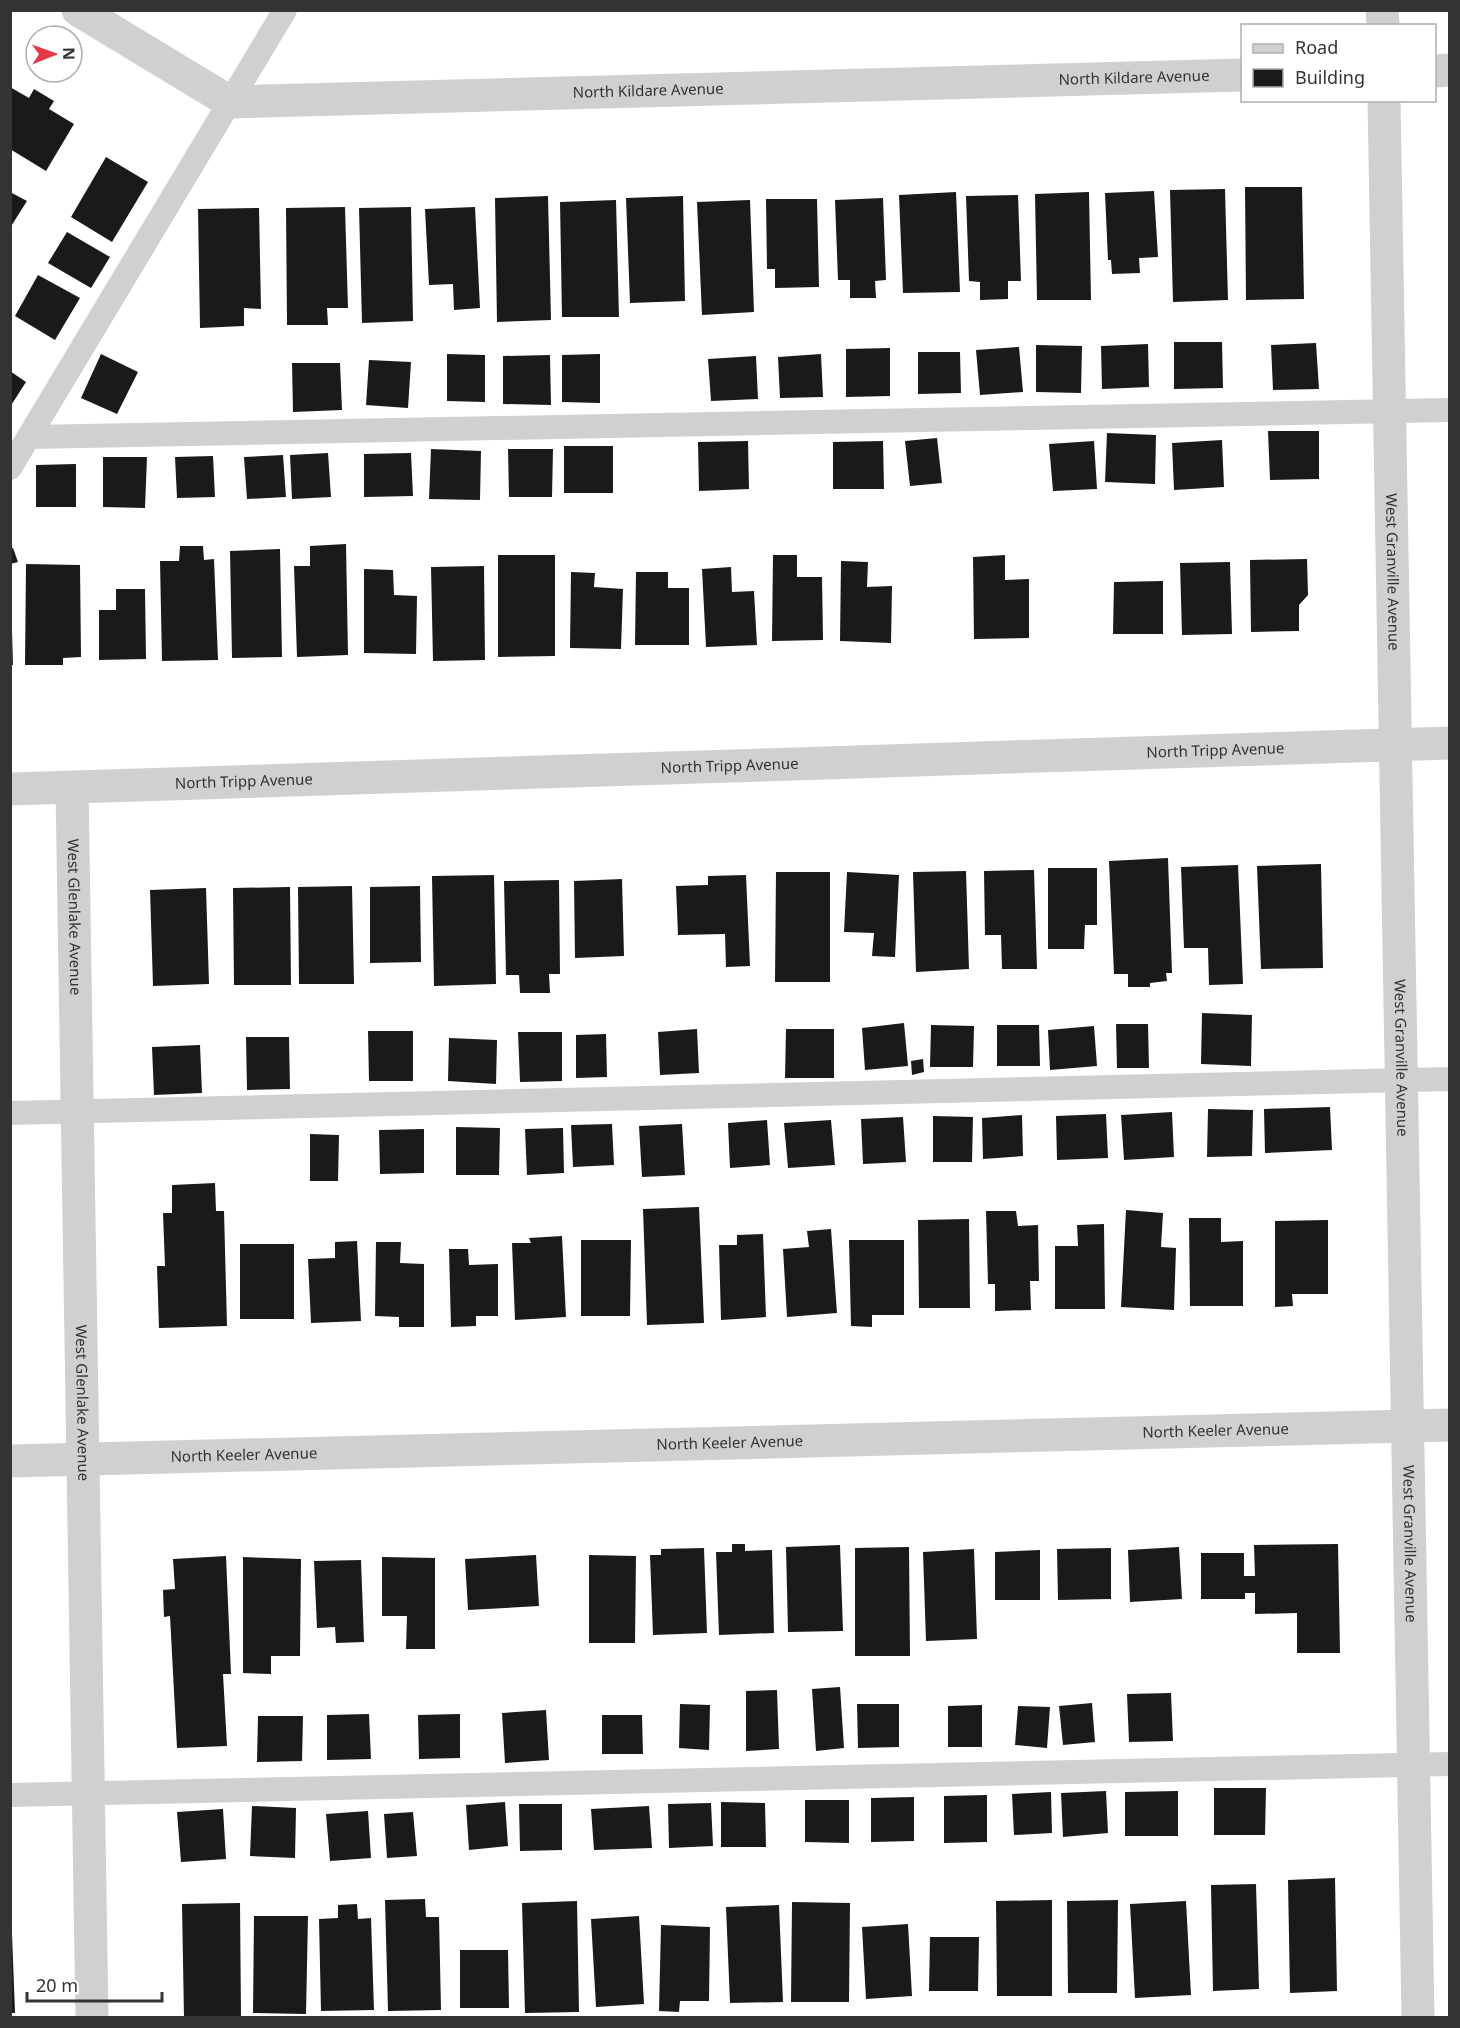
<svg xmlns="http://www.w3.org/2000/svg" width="1460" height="2028" viewBox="0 0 1460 2028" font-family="'Noto Sans',sans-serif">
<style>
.building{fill:#1a1a1a}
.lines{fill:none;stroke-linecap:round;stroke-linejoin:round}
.lane{stroke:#d0d0d0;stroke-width:24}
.street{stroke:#d0d0d0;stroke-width:33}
.labels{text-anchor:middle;stroke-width:6;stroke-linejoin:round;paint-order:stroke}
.street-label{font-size:15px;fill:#333;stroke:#fff}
</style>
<rect width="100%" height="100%" fill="#fff"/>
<path class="building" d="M 10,87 L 29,98 L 34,89 L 54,101 L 49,109 L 74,124 L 46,171 L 10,149 Z
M 106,157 L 148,182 L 112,242 L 71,217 Z
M 1245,187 L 1302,187 L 1304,299 L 1246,300 Z
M 1225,189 L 1228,300 L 1173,302 L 1170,190 Z
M 1154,191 L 1158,257 L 1139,258 L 1140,273 L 1112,274 L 1111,260 L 1108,260 L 1105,193 Z
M 10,192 L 27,201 L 10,228 Z
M 956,192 L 960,292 L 903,293 L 899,195 Z
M 1089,192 L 1091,300 L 1037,300 L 1035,194 Z
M 1018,195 L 1021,281 L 1008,281 L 1008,299 L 980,300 L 980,282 L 969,281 L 966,196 Z
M 548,196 L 551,320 L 497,322 L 495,198 Z
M 683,196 L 685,301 L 630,303 L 626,198 Z
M 883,198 L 886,280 L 875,281 L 876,298 L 850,298 L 850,280 L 838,280 L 835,200 Z
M 766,199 L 817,199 L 819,287 L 775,288 L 775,269 L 767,269 Z
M 616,200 L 619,317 L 562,317 L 560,202 Z
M 750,200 L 754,312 L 702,315 L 697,202 Z
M 345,207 L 348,308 L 327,308 L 328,325 L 287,325 L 286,208 Z
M 411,207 L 413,321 L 362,323 L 359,208 Z
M 475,207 L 480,308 L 454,310 L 453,284 L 429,285 L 425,209 Z
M 259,208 L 261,309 L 244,308 L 244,326 L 200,328 L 198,209 Z
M 67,232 L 110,257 L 91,288 L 48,263 Z
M 38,275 L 80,298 L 55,340 L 15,316 Z
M 1174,342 L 1222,342 L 1223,388 L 1174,389 Z
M 1316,343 L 1319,389 L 1273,390 L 1271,345 Z
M 1148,344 L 1149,387 L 1102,389 L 1101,346 Z
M 1036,345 L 1082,346 L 1081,393 L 1036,392 Z
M 1019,347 L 1023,392 L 980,395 L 976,350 Z
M 890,348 L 890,396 L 846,397 L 846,349 Z
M 918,352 L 960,352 L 961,393 L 918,394 Z
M 101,354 L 138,372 L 117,414 L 81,398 Z
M 447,354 L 485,355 L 485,402 L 447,401 Z
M 600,354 L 600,403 L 562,402 L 562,355 Z
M 821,354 L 823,397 L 780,398 L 778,357 Z
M 550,355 L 551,405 L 503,404 L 503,356 Z
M 756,356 L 758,399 L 711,401 L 708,359 Z
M 369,360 L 411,362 L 408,408 L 366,405 Z
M 292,363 L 340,363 L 342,410 L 293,412 Z
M 10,371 L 26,382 L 10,407 Z
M 1268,431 L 1319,431 L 1319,479 L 1270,480 Z
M 1107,433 L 1156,435 L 1155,484 L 1105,482 Z
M 937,438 L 942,483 L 910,486 L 905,441 Z
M 1222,440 L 1224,487 L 1174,490 L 1172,443 Z
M 748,441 L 749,489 L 699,491 L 698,442 Z
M 883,441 L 884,489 L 833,489 L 833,442 Z
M 1094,441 L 1097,489 L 1053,491 L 1049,444 Z
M 564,446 L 613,446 L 613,493 L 564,493 Z
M 431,449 L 481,451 L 480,500 L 429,499 Z
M 508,449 L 553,449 L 552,497 L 509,497 Z
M 328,453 L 331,497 L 292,499 L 290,455 Z
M 411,453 L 413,496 L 364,497 L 364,454 Z
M 283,455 L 286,497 L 247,499 L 244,457 Z
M 213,456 L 215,497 L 177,498 L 175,457 Z
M 103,457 L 147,457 L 145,508 L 103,507 Z
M 76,464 L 76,507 L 36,507 L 36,465 Z
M 346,544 L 348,655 L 297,657 L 294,566 L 310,566 L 310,546 Z
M 180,546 L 203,546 L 204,560 L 214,559 L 218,660 L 162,661 L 160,561 L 179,561 Z
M 13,548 L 18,562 L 10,564 L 10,549 Z
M 280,549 L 282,657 L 232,658 L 230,551 Z
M 498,555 L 555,555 L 555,656 L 498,657 Z
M 773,555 L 797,555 L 797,577 L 822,577 L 823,640 L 772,641 Z
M 1005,555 L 1005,580 L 1029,579 L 1029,638 L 974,639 L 973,557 Z
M 1307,559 L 1308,595 L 1299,605 L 1299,631 L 1251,632 L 1250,560 Z
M 841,561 L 868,562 L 867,587 L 892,586 L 891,643 L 840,641 Z
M 1230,562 L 1232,634 L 1182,635 L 1180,563 Z
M 26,564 L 80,565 L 81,657 L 63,658 L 63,665 L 25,665 Z
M 484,566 L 485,660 L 433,661 L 431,567 Z
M 731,567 L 732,592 L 754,591 L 757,645 L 706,647 L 702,569 Z
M 364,569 L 393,570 L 394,595 L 417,596 L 416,654 L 364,653 Z
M 571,572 L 595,573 L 594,587 L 623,589 L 621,649 L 570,648 Z
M 636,572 L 668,572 L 668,588 L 689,588 L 689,645 L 635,645 Z
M 1163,581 L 1163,634 L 1113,634 L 1114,582 Z
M 116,589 L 145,589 L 146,659 L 99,660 L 99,610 L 116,610 Z
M 10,631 L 12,631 L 13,665 L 10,665 Z
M 1168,858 L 1172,973 L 1166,973 L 1167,981 L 1150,983 L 1150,987 L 1128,987 L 1128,974 L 1114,974 L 1109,861 Z
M 1321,864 L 1323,968 L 1261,969 L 1257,866 Z
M 1238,865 L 1243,984 L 1209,985 L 1208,948 L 1184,948 L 1181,867 Z
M 1048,868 L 1097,868 L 1097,925 L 1085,925 L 1084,949 L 1048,949 Z
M 1034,870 L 1037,969 L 1002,969 L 1001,935 L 985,935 L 984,871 Z
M 966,871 L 969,969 L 916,972 L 913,872 Z
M 776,872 L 830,872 L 830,982 L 775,982 Z
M 847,872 L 899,875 L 895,957 L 872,956 L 874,933 L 844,932 Z
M 494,875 L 496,984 L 434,986 L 432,876 Z
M 746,875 L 750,966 L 726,967 L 725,934 L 678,935 L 676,886 L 708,885 L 708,876 Z
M 622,879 L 624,956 L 575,958 L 574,881 Z
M 559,880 L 560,974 L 549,974 L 550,993 L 520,993 L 519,975 L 506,975 L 504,881 Z
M 352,886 L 354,984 L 299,984 L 298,887 Z
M 420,886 L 421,962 L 370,963 L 370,887 Z
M 290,887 L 291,985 L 234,985 L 233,888 Z
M 206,888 L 209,984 L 153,986 L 150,890 Z
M 1202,1013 L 1252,1015 L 1251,1066 L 1201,1064 Z
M 904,1023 L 908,1066 L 865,1070 L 862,1028 Z
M 1116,1024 L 1148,1024 L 1149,1068 L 1117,1068 Z
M 931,1025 L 974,1026 L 973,1067 L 930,1067 Z
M 997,1025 L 1039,1025 L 1040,1066 L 997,1066 Z
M 1094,1026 L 1097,1066 L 1050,1070 L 1048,1030 Z
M 697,1029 L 699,1073 L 660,1075 L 658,1032 Z
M 786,1029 L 834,1029 L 834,1078 L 785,1078 Z
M 368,1031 L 413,1031 L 413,1081 L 369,1081 Z
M 518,1032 L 562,1032 L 562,1081 L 520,1082 Z
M 606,1034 L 607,1077 L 576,1078 L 576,1035 Z
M 246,1037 L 289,1037 L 290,1089 L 247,1090 Z
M 449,1038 L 497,1040 L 496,1084 L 448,1081 Z
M 200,1045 L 202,1093 L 154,1095 L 152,1047 Z
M 923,1059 L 924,1072 L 912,1075 L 911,1061 Z
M 1330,1107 L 1332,1150 L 1265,1153 L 1264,1109 Z
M 1208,1109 L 1253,1110 L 1252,1156 L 1207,1157 Z
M 1172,1112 L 1174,1157 L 1124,1160 L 1121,1115 Z
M 1106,1114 L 1108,1158 L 1057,1160 L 1056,1116 Z
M 1022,1115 L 1023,1156 L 983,1159 L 982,1118 Z
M 933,1116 L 973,1117 L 972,1162 L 933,1162 Z
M 903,1117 L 906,1162 L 863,1164 L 861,1119 Z
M 767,1120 L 770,1165 L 730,1168 L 728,1123 Z
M 831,1120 L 835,1165 L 788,1168 L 784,1123 Z
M 612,1124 L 614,1165 L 573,1167 L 571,1125 Z
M 682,1124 L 685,1175 L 642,1177 L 639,1126 Z
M 456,1127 L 500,1128 L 499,1175 L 456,1175 Z
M 563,1128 L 564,1173 L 527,1175 L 525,1129 Z
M 424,1129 L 424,1173 L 380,1174 L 379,1130 Z
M 310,1134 L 339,1135 L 338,1181 L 310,1181 Z
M 215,1183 L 216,1211 L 224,1211 L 227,1326 L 159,1328 L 157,1266 L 165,1266 L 163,1213 L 172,1213 L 172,1185 Z
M 699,1207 L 704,1323 L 647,1325 L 643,1209 Z
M 1126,1210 L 1163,1213 L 1161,1247 L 1176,1248 L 1174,1310 L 1121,1307 Z
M 986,1211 L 1016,1211 L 1018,1226 L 1038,1225 L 1039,1281 L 1030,1281 L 1031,1310 L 995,1311 L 995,1284 L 988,1284 Z
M 1189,1218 L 1221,1218 L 1221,1242 L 1243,1241 L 1243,1306 L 1190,1306 Z
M 969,1219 L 970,1308 L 919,1308 L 918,1220 Z
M 1328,1220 L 1328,1294 L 1292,1294 L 1293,1306 L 1275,1307 L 1275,1221 Z
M 1104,1224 L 1105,1309 L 1055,1309 L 1055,1246 L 1078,1246 L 1077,1225 Z
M 831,1229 L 837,1313 L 787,1317 L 783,1249 L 809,1247 L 807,1231 Z
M 763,1234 L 766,1317 L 721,1320 L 719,1245 L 737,1245 L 737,1235 Z
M 562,1236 L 566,1317 L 515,1320 L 512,1243 L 531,1243 L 529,1238 Z
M 581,1240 L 631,1240 L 630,1316 L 581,1316 Z
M 849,1240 L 904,1240 L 904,1315 L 872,1315 L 872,1327 L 851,1326 Z
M 357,1241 L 361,1321 L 311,1323 L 308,1259 L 335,1258 L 335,1242 Z
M 376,1242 L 401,1242 L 400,1263 L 424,1264 L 424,1327 L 399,1327 L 399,1317 L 375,1316 Z
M 240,1244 L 294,1244 L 294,1319 L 240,1319 Z
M 449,1249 L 468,1249 L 469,1265 L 498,1264 L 498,1316 L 476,1316 L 476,1326 L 451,1327 Z
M 732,1544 L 745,1544 L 745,1551 L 772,1550 L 774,1633 L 719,1635 L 716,1552 L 732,1552 Z
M 1338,1544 L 1340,1653 L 1297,1653 L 1297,1613 L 1255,1614 L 1255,1593 L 1245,1593 L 1245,1599 L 1201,1599 L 1201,1553 L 1244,1553 L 1244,1576 L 1255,1576 L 1254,1545 Z
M 840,1545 L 843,1631 L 788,1632 L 786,1547 Z
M 909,1547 L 910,1656 L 855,1656 L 855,1548 Z
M 1179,1547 L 1182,1599 L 1130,1602 L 1128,1550 Z
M 704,1548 L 707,1633 L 653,1635 L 650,1555 L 661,1555 L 661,1549 Z
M 1111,1548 L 1111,1599 L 1058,1600 L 1057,1549 Z
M 974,1549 L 977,1639 L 926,1641 L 923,1552 Z
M 1040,1550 L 1040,1600 L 995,1600 L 995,1552 Z
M 536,1555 L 539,1606 L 468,1610 L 465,1559 Z
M 589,1555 L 636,1556 L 635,1643 L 589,1643 Z
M 226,1556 L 231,1674 L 223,1674 L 227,1746 L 177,1748 L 170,1616 L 164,1617 L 163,1590 L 175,1589 L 173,1559 Z
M 243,1557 L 301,1559 L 300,1656 L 271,1656 L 271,1674 L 243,1673 Z
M 382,1557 L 435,1558 L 435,1649 L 406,1649 L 407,1616 L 382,1616 Z
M 361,1560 L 364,1642 L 336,1643 L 335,1627 L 317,1628 L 314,1561 Z
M 840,1687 L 844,1748 L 816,1751 L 812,1689 Z
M 777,1690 L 779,1749 L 746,1751 L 746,1691 Z
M 1171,1693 L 1173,1741 L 1129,1742 L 1127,1694 Z
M 1092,1703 L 1095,1742 L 1063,1745 L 1059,1706 Z
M 680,1704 L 710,1705 L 709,1750 L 679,1748 Z
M 857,1704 L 899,1704 L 899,1747 L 858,1748 Z
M 982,1705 L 982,1747 L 948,1747 L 948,1706 Z
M 1018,1706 L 1050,1707 L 1047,1748 L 1015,1745 Z
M 546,1710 L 549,1760 L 505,1763 L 502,1713 Z
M 369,1714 L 371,1759 L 327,1760 L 327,1715 Z
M 460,1714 L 460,1758 L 419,1759 L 418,1715 Z
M 602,1715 L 642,1715 L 643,1754 L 602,1754 Z
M 258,1716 L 303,1716 L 302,1761 L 257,1762 Z
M 1214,1788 L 1266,1788 L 1265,1835 L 1214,1835 Z
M 1106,1791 L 1108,1833 L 1063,1837 L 1061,1793 Z
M 1178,1791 L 1178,1836 L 1125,1836 L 1125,1792 Z
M 1051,1792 L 1052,1833 L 1014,1835 L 1012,1794 Z
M 987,1795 L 987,1842 L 944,1843 L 944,1796 Z
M 914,1797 L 914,1841 L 871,1842 L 871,1798 Z
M 805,1800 L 849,1800 L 849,1843 L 805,1842 Z
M 505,1802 L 508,1846 L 469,1850 L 466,1805 Z
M 721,1802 L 765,1803 L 766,1847 L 721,1847 Z
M 711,1803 L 713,1846 L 669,1848 L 668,1804 Z
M 519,1804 L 562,1804 L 562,1850 L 520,1851 Z
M 252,1806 L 296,1808 L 295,1858 L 250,1856 Z
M 649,1806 L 652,1848 L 594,1850 L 591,1809 Z
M 223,1809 L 226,1859 L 181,1862 L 177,1812 Z
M 368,1811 L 371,1858 L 330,1861 L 326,1814 Z
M 413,1812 L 417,1856 L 387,1858 L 384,1814 Z
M 1335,1878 L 1337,1991 L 1290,1993 L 1288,1880 Z
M 1256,1884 L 1259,1989 L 1213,1991 L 1211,1885 Z
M 425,1899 L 426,1917 L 439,1917 L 441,2010 L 388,2011 L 385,1900 Z
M 1052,1900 L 1052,1996 L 997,1996 L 996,1901 Z
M 1118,1900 L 1117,1993 L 1068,1993 L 1067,1901 Z
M 577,1901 L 579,2012 L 525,2013 L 522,1903 Z
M 1186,1901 L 1191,1995 L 1135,1998 L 1130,1904 Z
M 792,1902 L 850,1903 L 849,2002 L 791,2002 Z
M 240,1903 L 241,2017 L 184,2018 L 182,1904 Z
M 357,1904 L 358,1919 L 371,1918 L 374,2010 L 321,2011 L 319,1919 L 338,1918 L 338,1905 Z
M 779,1905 L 783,2002 L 730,2003 L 726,1907 Z
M 254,1916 L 308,1916 L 306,2014 L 253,2013 Z
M 639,1916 L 644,2004 L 596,2007 L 591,1919 Z
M 908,1924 L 912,1996 L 866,1999 L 862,1927 Z
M 661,1925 L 710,1927 L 709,2001 L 680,2001 L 679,2012 L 659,2011 Z
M 10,1933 L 12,1933 L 15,2013 L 10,2013 Z
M 930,1937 L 979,1937 L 978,1991 L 929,1991 Z
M 460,1950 L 508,1950 L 509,2008 L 460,2008 Z"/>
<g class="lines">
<path class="lane" d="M 29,437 L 1450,410
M 10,468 L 285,10
M 10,1113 L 1450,1079
M 10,1795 L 1450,1764"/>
<g class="street">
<path id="s1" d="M 78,10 L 230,102 L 1242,75"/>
<path d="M 1382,10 L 1383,26"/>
<path d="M 1434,71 L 1450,70"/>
<path id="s2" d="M 1384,100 L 1418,2018"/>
<path id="s3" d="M 72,788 L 92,2018"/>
<path id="s4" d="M 10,789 L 1450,743"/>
<path id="s5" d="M 10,1461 L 1450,1425"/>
</g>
</g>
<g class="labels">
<g class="street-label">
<text dy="5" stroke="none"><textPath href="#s1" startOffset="1082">North Kildare Avenue</textPath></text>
<text dy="5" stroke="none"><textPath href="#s1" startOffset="596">North Kildare Avenue</textPath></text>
<text dy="5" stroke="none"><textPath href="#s2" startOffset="472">West Granville Avenue</textPath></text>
<text dy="5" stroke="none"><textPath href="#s4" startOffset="1206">North Tripp Avenue</textPath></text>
<text dy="5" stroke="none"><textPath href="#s4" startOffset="720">North Tripp Avenue</textPath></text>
<text dy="5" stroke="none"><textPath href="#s4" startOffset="234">North Tripp Avenue</textPath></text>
<text dy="5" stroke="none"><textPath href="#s3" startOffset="129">West Glenlake Avenue</textPath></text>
<text dy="5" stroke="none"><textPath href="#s2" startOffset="958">West Granville Avenue</textPath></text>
<text dy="5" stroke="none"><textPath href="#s3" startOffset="615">West Glenlake Avenue</textPath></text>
<text dy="5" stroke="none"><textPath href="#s5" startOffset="1206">North Keeler Avenue</textPath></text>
<text dy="5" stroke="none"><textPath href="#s5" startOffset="720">North Keeler Avenue</textPath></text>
<text dy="5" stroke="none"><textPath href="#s5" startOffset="234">North Keeler Avenue</textPath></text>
<text dy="5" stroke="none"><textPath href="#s2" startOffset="1444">West Granville Avenue</textPath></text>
</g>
</g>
<rect width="1460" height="2028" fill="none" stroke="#333333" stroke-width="24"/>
<rect x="1241" y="24" width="195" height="78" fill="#ffffff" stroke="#adadad" stroke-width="1.5"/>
<rect x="1253" y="44" width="30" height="9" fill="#d0d0d0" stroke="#adadad" stroke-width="1.5"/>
<text x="1295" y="54" font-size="18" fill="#333333">Road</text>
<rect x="1253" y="69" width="30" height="18" fill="#1a1a1a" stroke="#adadad" stroke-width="1.5"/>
<text x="1295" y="84" font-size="18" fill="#333333">Building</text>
<g transform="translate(54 54) rotate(89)"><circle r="28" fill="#ffffff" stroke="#adadad" stroke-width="1.5"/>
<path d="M0-4.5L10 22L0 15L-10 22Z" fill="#e63946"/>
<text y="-9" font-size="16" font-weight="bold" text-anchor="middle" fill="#333333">N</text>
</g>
<path d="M27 1992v9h135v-9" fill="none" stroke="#333333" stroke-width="3"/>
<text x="36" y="1992" font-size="18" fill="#333333" stroke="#ffffff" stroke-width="4.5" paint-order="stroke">20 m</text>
</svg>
